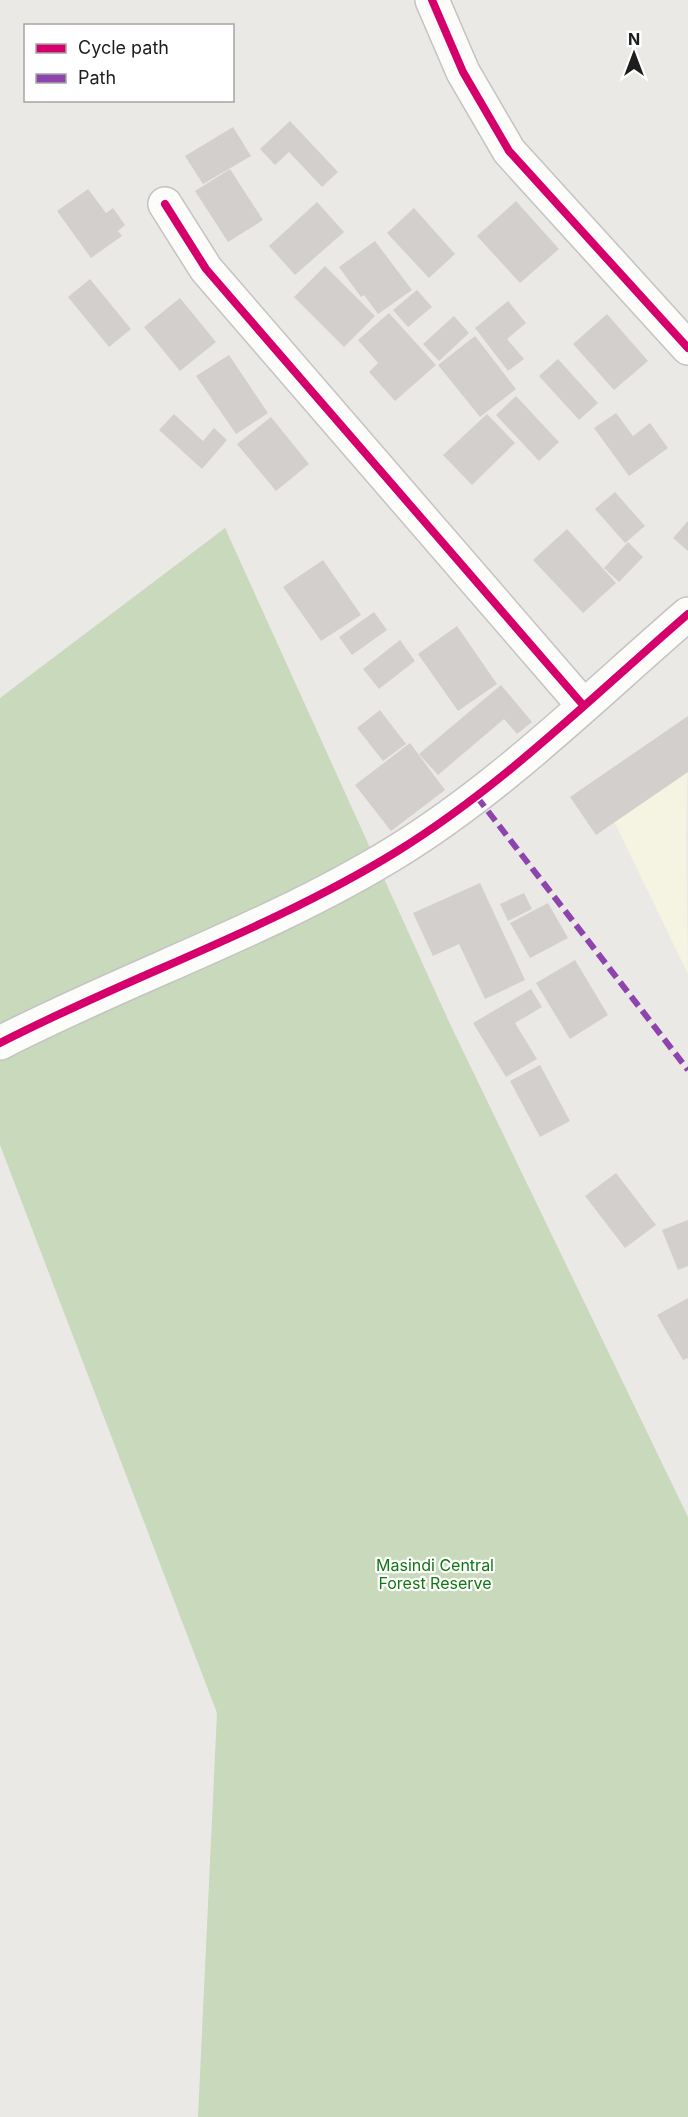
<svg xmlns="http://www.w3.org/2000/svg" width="688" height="2117" viewBox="0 0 688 2117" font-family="Inter,sans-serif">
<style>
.education{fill:#f5f3e1}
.forest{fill:#c8d9bc}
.building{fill:#d2cfcd}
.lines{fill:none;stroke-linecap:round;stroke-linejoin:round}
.minor-casing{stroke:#c4c3c2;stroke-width:36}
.minor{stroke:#fcfcfb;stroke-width:33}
.quiet{stroke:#8e44ad;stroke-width:6;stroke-dasharray:12 6;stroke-linecap:butt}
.cycleway-casing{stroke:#fff;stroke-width:11}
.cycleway{stroke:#d6006c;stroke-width:8}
.labels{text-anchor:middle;stroke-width:4.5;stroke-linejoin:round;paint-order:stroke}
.park-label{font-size:16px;fill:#107611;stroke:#fff}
</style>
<rect width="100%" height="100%" fill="#ebe9e6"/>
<path class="education" d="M 688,741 L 686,835 L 688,974 L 610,813 Z"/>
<path class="forest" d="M 225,528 L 450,1024 L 688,1517 L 688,2117 L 198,2117 L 217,1713 L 0,1145 L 0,698 Z"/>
<path class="building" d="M 290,121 L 338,172 L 322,187 L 289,152 L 275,165 L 260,149 Z
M 233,127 L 251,156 L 203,184 L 185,156 Z
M 230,169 L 263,220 L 228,242 L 195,191 Z
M 88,189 L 106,213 L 113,208 L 125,225 L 118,231 L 122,236 L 91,258 L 57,211 Z
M 516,201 L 559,249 L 520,283 L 477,236 Z
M 317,202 L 344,232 L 295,275 L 269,246 Z
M 414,208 L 455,254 L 429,278 L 387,233 Z
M 375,241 L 412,290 L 378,314 L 364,295 L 361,297 L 339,267 Z
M 325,266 L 375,316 L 344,347 L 294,297 Z
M 90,279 L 131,329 L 109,347 L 68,297 Z
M 417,290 L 432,307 L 408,327 L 393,310 Z
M 180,298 L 216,342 L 180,371 L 144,327 Z
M 508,301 L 526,323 L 507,339 L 524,359 L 508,371 L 475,328 Z
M 389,313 L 436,365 L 395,401 L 369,372 L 378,363 L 358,340 Z
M 607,314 L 648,361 L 614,390 L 573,344 Z
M 454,316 L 469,333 L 439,361 L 423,344 Z
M 475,336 L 516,389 L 480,417 L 438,365 Z
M 229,355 L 268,413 L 236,434 L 196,376 Z
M 558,359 L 598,403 L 579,420 L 539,376 Z
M 516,396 L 559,442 L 539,461 L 496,415 Z
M 616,413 L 633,436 L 650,423 L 668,448 L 629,476 L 594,428 Z
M 174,414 L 203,441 L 214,428 L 227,440 L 202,469 L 159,430 Z
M 487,414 L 515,443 L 472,485 L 443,455 Z
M 271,417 L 309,464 L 276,491 L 237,444 Z
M 615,492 L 645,526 L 625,543 L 595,509 Z
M 688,521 L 688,551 L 673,538 Z
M 567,529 L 616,583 L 583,613 L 533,560 Z
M 628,542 L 643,557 L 619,582 L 604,568 Z
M 323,560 L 361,615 L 321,641 L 283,587 Z
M 374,612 L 387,630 L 352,655 L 339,637 Z
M 457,626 L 497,684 L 458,711 L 418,654 Z
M 400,640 L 415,661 L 379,689 L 363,669 Z
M 501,685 L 532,722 L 517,734 L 504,719 L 438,775 L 419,754 Z
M 380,710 L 406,744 L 383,761 L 357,728 Z
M 688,716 L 688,772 L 596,835 L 570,797 Z
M 410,743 L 445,790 L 391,831 L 355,785 Z
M 480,883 L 525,980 L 485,999 L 459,944 L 433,956 L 413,913 Z
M 524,893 L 532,909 L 508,921 L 500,904 Z
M 548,903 L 568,938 L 530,958 L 510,923 Z
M 575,960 L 608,1015 L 570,1039 L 536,983 Z
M 531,989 L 542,1007 L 515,1023 L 537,1059 L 506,1077 L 473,1023 Z
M 540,1065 L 570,1121 L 540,1137 L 510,1081 Z
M 616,1173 L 656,1225 L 625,1248 L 585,1196 Z
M 688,1220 L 688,1266 L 678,1270 L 662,1230 Z
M 688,1298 L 688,1358 L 683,1360 L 657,1315 Z"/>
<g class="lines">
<g class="minor-casing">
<path id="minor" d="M 432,0 L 463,72 L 509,151 L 688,348
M 165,204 L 206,269 L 583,705
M 0,1043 C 130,976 271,929 396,852 C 503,786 594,695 688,614"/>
</g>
<use href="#minor" class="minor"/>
<path class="quiet" d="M 477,797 L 688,1070"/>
<g class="cycleway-casing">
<path id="cycleway" d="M 432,0 L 463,72 L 509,151 L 688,348
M 165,204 L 206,269 L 583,705
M 0,1043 C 130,976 271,929 396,852 C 503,786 594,695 688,614"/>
</g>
<use href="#cycleway" class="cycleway"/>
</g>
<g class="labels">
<g class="park-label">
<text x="435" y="1571">Masindi Central<tspan x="435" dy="18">Forest Reserve</tspan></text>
</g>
</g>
<rect x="24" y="24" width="210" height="78" fill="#ffffff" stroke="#a5a5a5" stroke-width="1.5"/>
<rect x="36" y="44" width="30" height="9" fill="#d6006c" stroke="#a5a5a5" stroke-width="1.5"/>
<text x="78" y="54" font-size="18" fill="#1d1d1d">Cycle path</text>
<rect x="36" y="74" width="30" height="9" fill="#8e44ad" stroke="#a5a5a5" stroke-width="1.5"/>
<text x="78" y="84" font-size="18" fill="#1d1d1d">Path</text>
<g transform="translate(634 54)" stroke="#ffffff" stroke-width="4.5" paint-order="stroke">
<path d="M0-4.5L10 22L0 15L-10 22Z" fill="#1d1d1d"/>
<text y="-9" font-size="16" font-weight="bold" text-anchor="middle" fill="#1d1d1d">N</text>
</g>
</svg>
